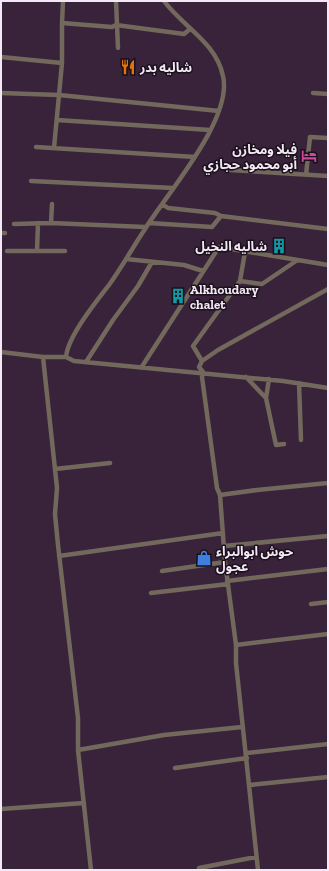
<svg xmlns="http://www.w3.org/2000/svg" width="329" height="871" viewBox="0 0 329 871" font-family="'Zilla Slab','Noto Sans Arabic',serif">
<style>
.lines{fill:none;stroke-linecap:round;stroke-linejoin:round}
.minor{stroke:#72685c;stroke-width:4.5}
.labels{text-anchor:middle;stroke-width:3;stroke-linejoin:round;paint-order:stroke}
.poi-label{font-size:13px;font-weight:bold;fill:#f4e7f6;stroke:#1a111b;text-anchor:start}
</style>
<rect width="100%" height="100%" fill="#38233a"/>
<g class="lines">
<path class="minor" d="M 116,1 L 118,48
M 62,23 L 63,1
M 1,57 L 62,63
M 1,93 L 59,95 L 219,111
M 313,93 L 328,94
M 57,120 L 210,130
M 36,147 L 195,157
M 54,148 L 62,63 L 62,23 L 112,27 L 116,25 L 184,34 L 190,29
M 230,170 L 328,176
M 306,175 L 310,137 L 328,138
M 31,181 L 173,188
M 162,204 L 168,208 L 215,213 L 221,216
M 51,223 L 52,204
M 149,223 L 212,227 L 221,216 L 328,229
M 14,224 L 51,223 L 145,227
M 1,233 L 5,233
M 7,251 L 65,251
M 37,251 L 38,223
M 126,259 L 184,265 L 203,271
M 240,281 L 245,252
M 1,352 L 43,357 L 66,357 L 74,361 L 283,381 L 328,388
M 43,357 L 57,488 L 55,514 L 58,545 L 78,718 L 78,750 L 91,870
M 66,357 C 68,336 96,302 109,285 C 122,267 133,247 145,229 C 168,192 233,119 223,76 C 216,42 183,27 164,1
M 202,361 L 193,346 L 240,281 L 262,284 L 296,261
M 86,362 L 113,320 L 138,286 L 152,262
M 141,368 L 219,247 L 328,265
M 246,377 L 266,398
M 269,379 L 266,398 L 276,445 L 284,444
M 299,383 L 301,440
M 55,469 L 110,463
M 220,495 L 257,490 L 328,483
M 224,546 L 328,536
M 59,556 L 223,533
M 162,571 L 225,562
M 227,581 L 328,569
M 151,593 L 228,584
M 311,604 L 328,602
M 236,645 L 328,634
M 78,750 L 164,735 L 242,727
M 247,753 L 328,744
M 175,768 L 247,758
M 250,785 L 328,777
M 1,809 L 84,803
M 199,868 L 256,857
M 258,870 L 236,663 L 236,645 L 225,562 L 220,495 L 217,488 L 202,377 L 203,372 L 199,367 L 202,361 L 218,350 L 328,289"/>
</g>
<defs>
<g id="restaurant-bare" transform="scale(1.2)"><path d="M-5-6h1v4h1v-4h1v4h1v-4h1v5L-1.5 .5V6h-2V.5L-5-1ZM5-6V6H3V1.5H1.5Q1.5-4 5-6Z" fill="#e8710a" stroke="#1a111b" stroke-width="2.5" paint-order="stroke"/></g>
<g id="hotel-bare" transform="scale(1.2)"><path d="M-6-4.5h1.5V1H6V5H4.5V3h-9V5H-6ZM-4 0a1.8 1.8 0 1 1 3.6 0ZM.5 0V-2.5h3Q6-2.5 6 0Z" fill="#d1479c" stroke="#1a111b" stroke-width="2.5" paint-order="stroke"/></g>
<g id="building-bare" transform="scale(1.2)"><path d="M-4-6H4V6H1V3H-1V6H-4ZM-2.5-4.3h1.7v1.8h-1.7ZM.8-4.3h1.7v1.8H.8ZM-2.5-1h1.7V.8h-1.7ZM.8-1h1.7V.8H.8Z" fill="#0f9aa8" stroke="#1a111b" stroke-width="2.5" paint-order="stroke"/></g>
<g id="shop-bare" transform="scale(1.2)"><path d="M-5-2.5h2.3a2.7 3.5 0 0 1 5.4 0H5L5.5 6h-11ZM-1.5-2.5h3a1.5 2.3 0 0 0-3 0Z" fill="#3f7fe0" stroke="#1a111b" stroke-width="2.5" paint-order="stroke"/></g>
</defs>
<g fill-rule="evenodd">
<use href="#restaurant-bare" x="128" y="67"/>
<use href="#hotel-bare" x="309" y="156"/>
<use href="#building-bare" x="279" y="246"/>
<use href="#building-bare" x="178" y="296"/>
<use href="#shop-bare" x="204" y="558"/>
</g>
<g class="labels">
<g class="poi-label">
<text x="140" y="72">شاليه بدر</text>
<text x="297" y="154" text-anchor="end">فيلا ومخازن<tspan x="297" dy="15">أبو محمود حجازي</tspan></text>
<text x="267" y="251" text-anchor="end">شاليه النخيل</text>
<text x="190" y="294">Alkhoudary<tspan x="190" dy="15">chalet</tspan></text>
<text x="216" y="556">حوش ابوالبراء<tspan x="216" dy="15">عجول</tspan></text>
</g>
</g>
<rect width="329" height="871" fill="none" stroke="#f4e7f6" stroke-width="4"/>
</svg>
